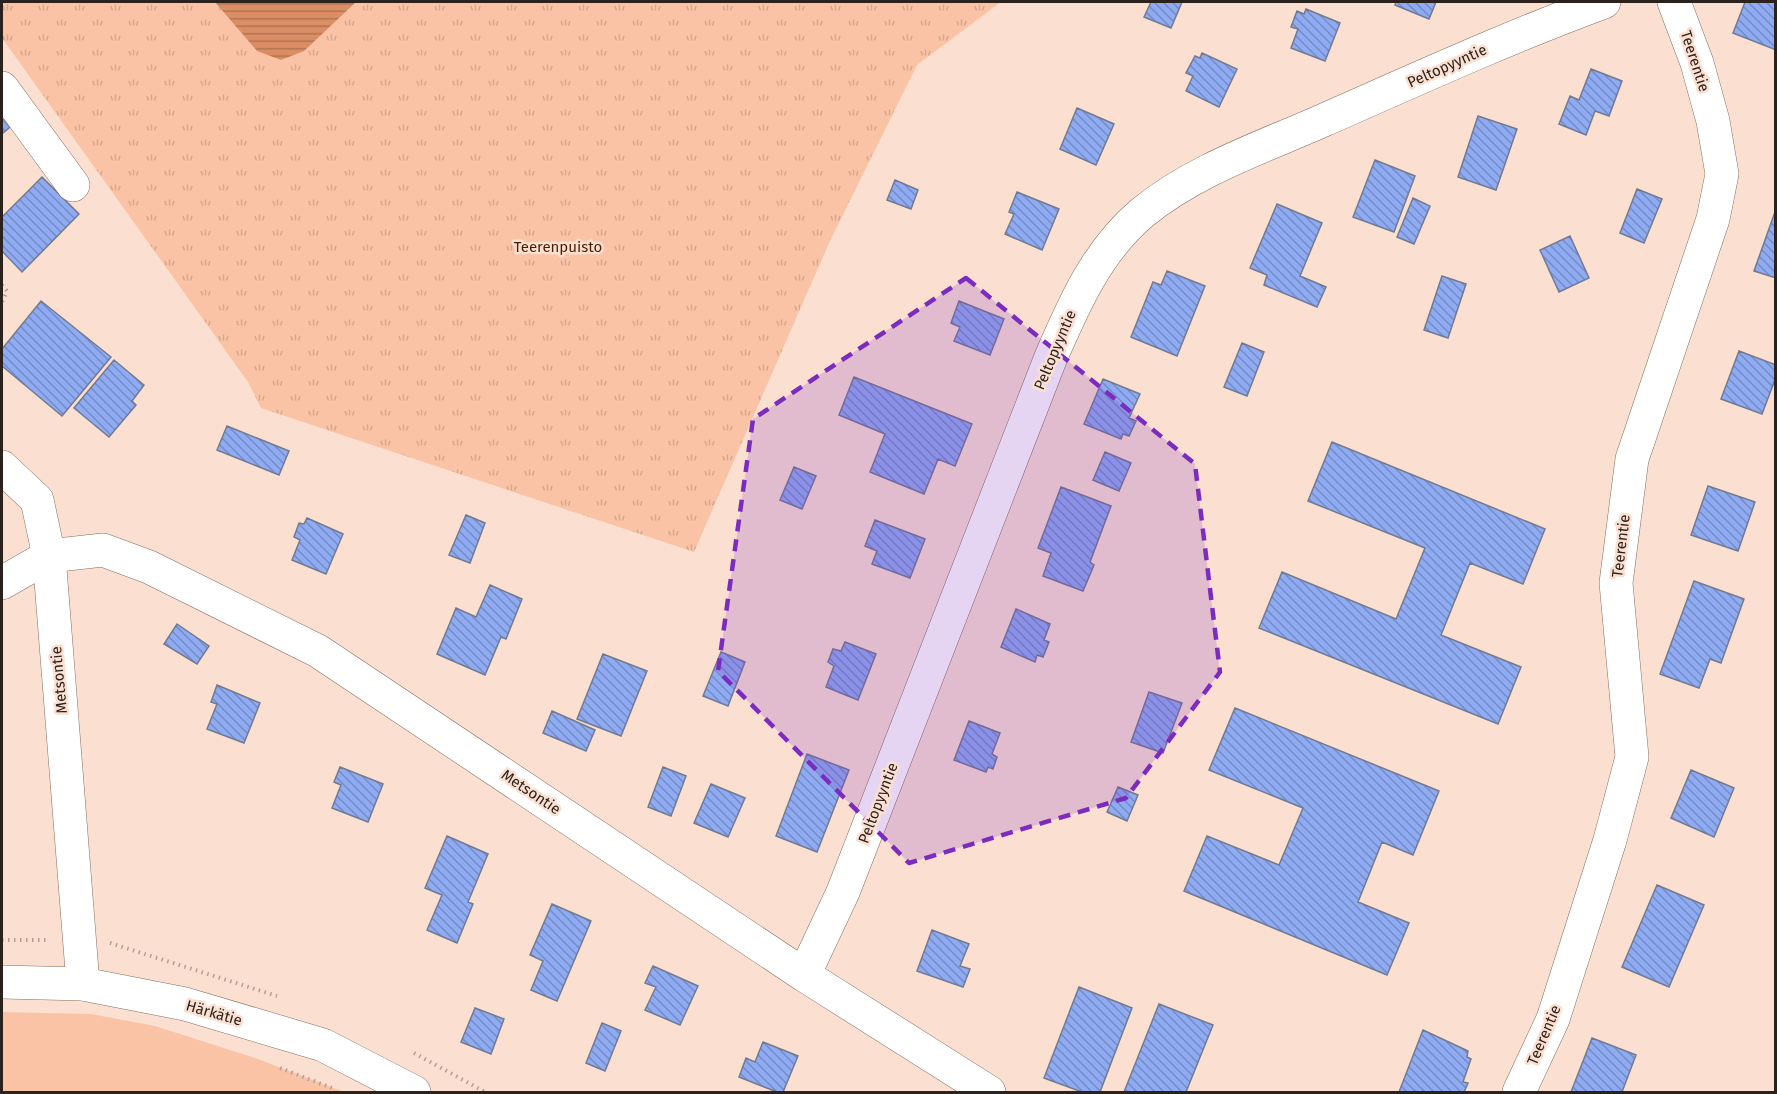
<svg xmlns="http://www.w3.org/2000/svg" width="1777" height="1094" viewBox="0 0 1777 1094" font-family="'Fira Sans',sans-serif">
<style>
.grass{fill:url(#grass-tufts)}
.pitch{fill:#fac3a5}
.water{fill:url(#water-rules)}
.building{fill:url(#building-back-hatch);stroke:#717a91;stroke-width:1.5}
.lines{fill:none;stroke-linecap:round;stroke-linejoin:round}
.minor-casing{stroke:#856d60;stroke-width:34}
.major-casing{stroke:#856d60;stroke-width:34}
.path{stroke:#b49e94;stroke-width:4;stroke-dasharray:1.5 4.5;stroke-linecap:butt}
.minor{stroke:#fff;stroke-width:33}
.major{stroke:#fff;stroke-width:33}
.marked{fill:#7b2cbf;fill-opacity:0.2;stroke:#7b2cbf;stroke-width:4.5;stroke-dasharray:12 8;stroke-linejoin:round}
.labels{text-anchor:middle;stroke-width:5;stroke-linejoin:round;paint-order:stroke}
.street-label{font-size:15px;fill:#2c221d;stroke:#fbe0d2}
.park-label{font-size:15px;fill:#4d1d00;stroke:#fbe0d2}
</style>
<defs>
<pattern id="grass-tufts" width="24" height="20" patternUnits="userSpaceOnUse" patternTransform="scale(1.5)"><rect width="24" height="20" fill="#fac3a5"/><path d="M3 7l-1-3M5 7V3M7 7l1-3M15 17l-1-3M17 17v-4M19 17l1-3" fill="none" stroke="#d6a78e"/></pattern>
<pattern id="water-rules" width="6" height="5" patternUnits="userSpaceOnUse" patternTransform="scale(1.5)"><rect width="6" height="5" fill="#db8e64"/><path d="M0 2.5h6" fill="none" stroke="#b27452"/></pattern>
<pattern id="building-back-hatch" width="6" height="6" patternUnits="userSpaceOnUse" patternTransform="scale(1.5)"><rect width="6" height="6" fill="#8fabf3"/><path d="M-1 5l2 2M0 0l6 6M5-1l2 2" fill="none" stroke="#758bc4"/></pattern>
</defs>
<rect width="100%" height="100%" fill="#fbe0d2"/>
<path class="grass" d="M 2,2 L 1001,2 L 917,65 L 829,243 L 694,552 L 261,408 L 248,382 L 2,38 Z"/>
<path class="pitch" d="M 2,1012 L 91,1014 L 155,1026 L 258,1059 L 344,1092 L 2,1092 Z"/>
<path class="water" d="M 215,2 L 356,2 L 304,51 L 281,60 L 257,51 Z"/>
<path class="building" d="M 1151,2 L 1182,2 L 1171,28 L 1144,17 Z
M 1396,2 L 1436,2 L 1429,19 L 1395,5 Z
M 1745,2 L 1776,2 L 1776,50 L 1733,33 Z
M 1306,9 L 1340,23 L 1325,61 L 1291,48 L 1298,29 L 1291,27 L 1297,11 L 1304,14 Z
M 1202,53 L 1237,69 L 1219,107 L 1186,91 L 1193,76 L 1186,73 L 1195,56 L 1200,58 Z
M 1591,69 L 1622,81 L 1609,116 L 1595,111 L 1586,135 L 1559,124 L 1570,96 L 1579,100 Z
M 2,106 L 16,122 L 3,133 L 2,131 Z
M 1077,108 L 1114,124 L 1096,165 L 1060,149 Z
M 1478,116 L 1517,129 L 1496,190 L 1458,177 Z
M 1375,160 L 1415,176 L 1394,232 L 1353,217 Z
M 42,177 L 79,214 L 22,272 L 2,251 L 2,217 Z
M 895,180 L 918,190 L 911,209 L 887,200 Z
M 1637,189 L 1662,199 L 1644,243 L 1620,233 Z
M 1017,192 L 1059,209 L 1042,250 L 1005,234 L 1014,214 L 1009,212 Z
M 1413,198 L 1430,206 L 1414,244 L 1397,237 Z
M 1277,204 L 1322,223 L 1300,276 L 1326,287 L 1317,307 L 1264,285 L 1267,275 L 1250,268 Z
M 1776,209 L 1776,278 L 1754,271 Z
M 1570,236 L 1589,278 L 1559,292 L 1540,250 Z
M 1167,271 L 1205,286 L 1177,356 L 1131,337 L 1153,282 L 1161,285 Z
M 1442,276 L 1466,284 L 1448,338 L 1424,330 Z
M 41,301 L 111,357 L 62,416 L 2,366 L 2,349 Z
M 959,301 L 1004,319 L 990,355 L 954,341 L 960,327 L 951,323 Z
M 1242,343 L 1264,352 L 1247,396 L 1224,387 Z
M 1739,351 L 1776,365 L 1776,377 L 1762,414 L 1721,399 Z
M 114,360 L 144,385 L 132,401 L 136,405 L 109,437 L 74,408 Z
M 854,377 L 972,424 L 955,466 L 938,459 L 924,494 L 870,472 L 885,434 L 839,415 Z
M 1103,379 L 1140,394 L 1129,418 L 1136,421 L 1129,436 L 1123,434 L 1121,439 L 1084,424 Z
M 227,426 L 289,451 L 279,475 L 217,450 Z
M 1332,442 L 1545,529 L 1523,584 L 1470,563 L 1441,635 L 1521,667 L 1498,724 L 1259,628 L 1282,572 L 1396,619 L 1425,548 L 1308,501 Z
M 1105,452 L 1131,463 L 1119,491 L 1093,480 Z
M 794,467 L 816,476 L 802,509 L 780,500 Z
M 1708,486 L 1755,502 L 1738,551 L 1691,535 Z
M 1061,487 L 1111,506 L 1090,562 L 1094,565 L 1083,591 L 1043,576 L 1051,553 L 1038,548 Z
M 466,515 L 485,523 L 470,563 L 449,555 Z
M 307,518 L 343,534 L 326,574 L 292,560 L 300,540 L 294,537 L 299,523 L 304,524 Z
M 875,520 L 925,539 L 910,578 L 872,564 L 877,551 L 865,546 Z
M 1694,581 L 1744,599 L 1721,663 L 1710,659 L 1699,688 L 1660,674 Z
M 490,585 L 522,599 L 506,639 L 501,637 L 485,675 L 437,654 L 456,608 L 476,617 Z
M 1016,609 L 1050,624 L 1044,640 L 1049,642 L 1043,657 L 1037,655 L 1035,662 L 1001,647 Z
M 177,624 L 209,646 L 197,664 L 164,644 Z
M 845,642 L 876,654 L 858,700 L 826,687 L 834,666 L 828,662 L 833,649 L 841,651 Z
M 721,652 L 745,662 L 728,706 L 703,696 Z
M 603,654 L 647,671 L 621,736 L 577,719 Z
M 217,685 L 260,703 L 244,743 L 207,729 L 217,704 L 211,702 Z
M 1149,692 L 1182,703 L 1163,753 L 1131,742 Z
M 1235,708 L 1439,791 L 1413,855 L 1382,842 L 1358,902 L 1409,923 L 1387,975 L 1184,891 L 1207,836 L 1279,865 L 1303,808 L 1209,770 Z
M 552,711 L 595,730 L 586,751 L 543,733 Z
M 969,721 L 1000,733 L 992,754 L 997,757 L 993,769 L 988,767 L 986,772 L 954,760 Z
M 807,754 L 849,770 L 817,852 L 776,836 Z
M 340,767 L 383,784 L 368,822 L 332,808 L 341,785 L 334,782 Z
M 663,767 L 686,776 L 671,816 L 648,807 Z
M 1691,770 L 1734,788 L 1714,837 L 1671,818 Z
M 711,784 L 745,798 L 728,837 L 694,823 Z
M 1118,787 L 1138,795 L 1127,821 L 1107,812 Z
M 447,836 L 488,854 L 468,902 L 473,904 L 457,943 L 427,930 L 442,895 L 425,888 Z
M 1657,885 L 1704,905 L 1669,987 L 1622,967 Z
M 552,904 L 591,921 L 557,1001 L 531,990 L 543,961 L 530,955 Z
M 932,930 L 969,944 L 960,966 L 970,969 L 963,987 L 917,971 Z
M 653,966 L 698,986 L 680,1025 L 645,1010 L 656,987 L 645,983 Z
M 1079,987 L 1132,1008 L 1100,1092 L 1082,1092 L 1044,1078 Z
M 1159,1004 L 1213,1025 L 1186,1092 L 1124,1092 Z
M 475,1008 L 504,1019 L 491,1054 L 461,1042 Z
M 602,1023 L 621,1031 L 605,1071 L 586,1063 Z
M 1423,1030 L 1468,1051 L 1467,1057 L 1471,1059 L 1463,1082 L 1468,1083 L 1464,1092 L 1399,1092 Z
M 1592,1038 L 1636,1055 L 1622,1092 L 1571,1092 Z
M 763,1042 L 798,1056 L 783,1092 L 777,1092 L 739,1077 L 746,1058 L 755,1062 Z"/>
<g class="lines">
<g class="minor-casing">
<path id="minor" d="M 2,88 L 73,185
M 2,467 L 37,500 L 49,556 L 83,984
M 2,583 L 49,556 L 103,550 L 149,567 L 318,651 L 804,975 L 989,1092
M 804,975 L 843,892 L 1051,357 C 1074,304 1097,251 1142,213 C 1194,170 1263,147 1324,120 C 1417,79 1509,37 1604,2
M 1519,1092 L 1553,1019 L 1610,840 L 1632,757 L 1616,583 L 1632,459 L 1713,219 L 1722,174 L 1713,121 L 1697,63 L 1674,2"/>
</g>
<g class="major-casing">
<path id="major" d="M 2,982 L 83,984 L 185,1004 L 323,1045 L 414,1092"/>
</g>
<path class="path" d="M 2,285 L 7,291 L 2,302
M 2,940 L 49,940
M 110,943 L 277,996
M 414,1053 L 485,1092
M 280,1068 L 332,1088"/>
<use href="#minor" class="minor"/>
<use href="#major" class="major"/>
</g>
<path class="marked" d="M 966,278 L 1195,464 L 1220,672 L 1126,798 L 909,863 L 718,671 L 753,419 Z"/>
<g class="labels">
<g class="street-label">
<text transform="translate(1695 61) rotate(72)" y="5">Teerentie</text>
<text transform="translate(1447 66) rotate(-24)" y="5">Peltopyyntie</text>
<text transform="translate(1055 350) rotate(-67)" y="5">Peltopyyntie</text>
<text transform="translate(1621 546) rotate(-83)" y="5">Teerentie</text>
<text transform="translate(59 680) rotate(-95)" y="5">Metsontie</text>
<text transform="translate(531 792) rotate(34)" y="5">Metsontie</text>
<text transform="translate(878 803) rotate(-69)" y="5">Peltopyyntie</text>
<text transform="translate(214 1013) rotate(16)" y="5">Härkätie</text>
<text transform="translate(1544 1035) rotate(-67)" y="5">Teerentie</text>
</g>
<g class="park-label">
<text x="558" y="252">Teerenpuisto</text>
</g>
</g>
<rect width="1777" height="1094" fill="none" stroke="#2c221d" stroke-width="6"/>
</svg>
